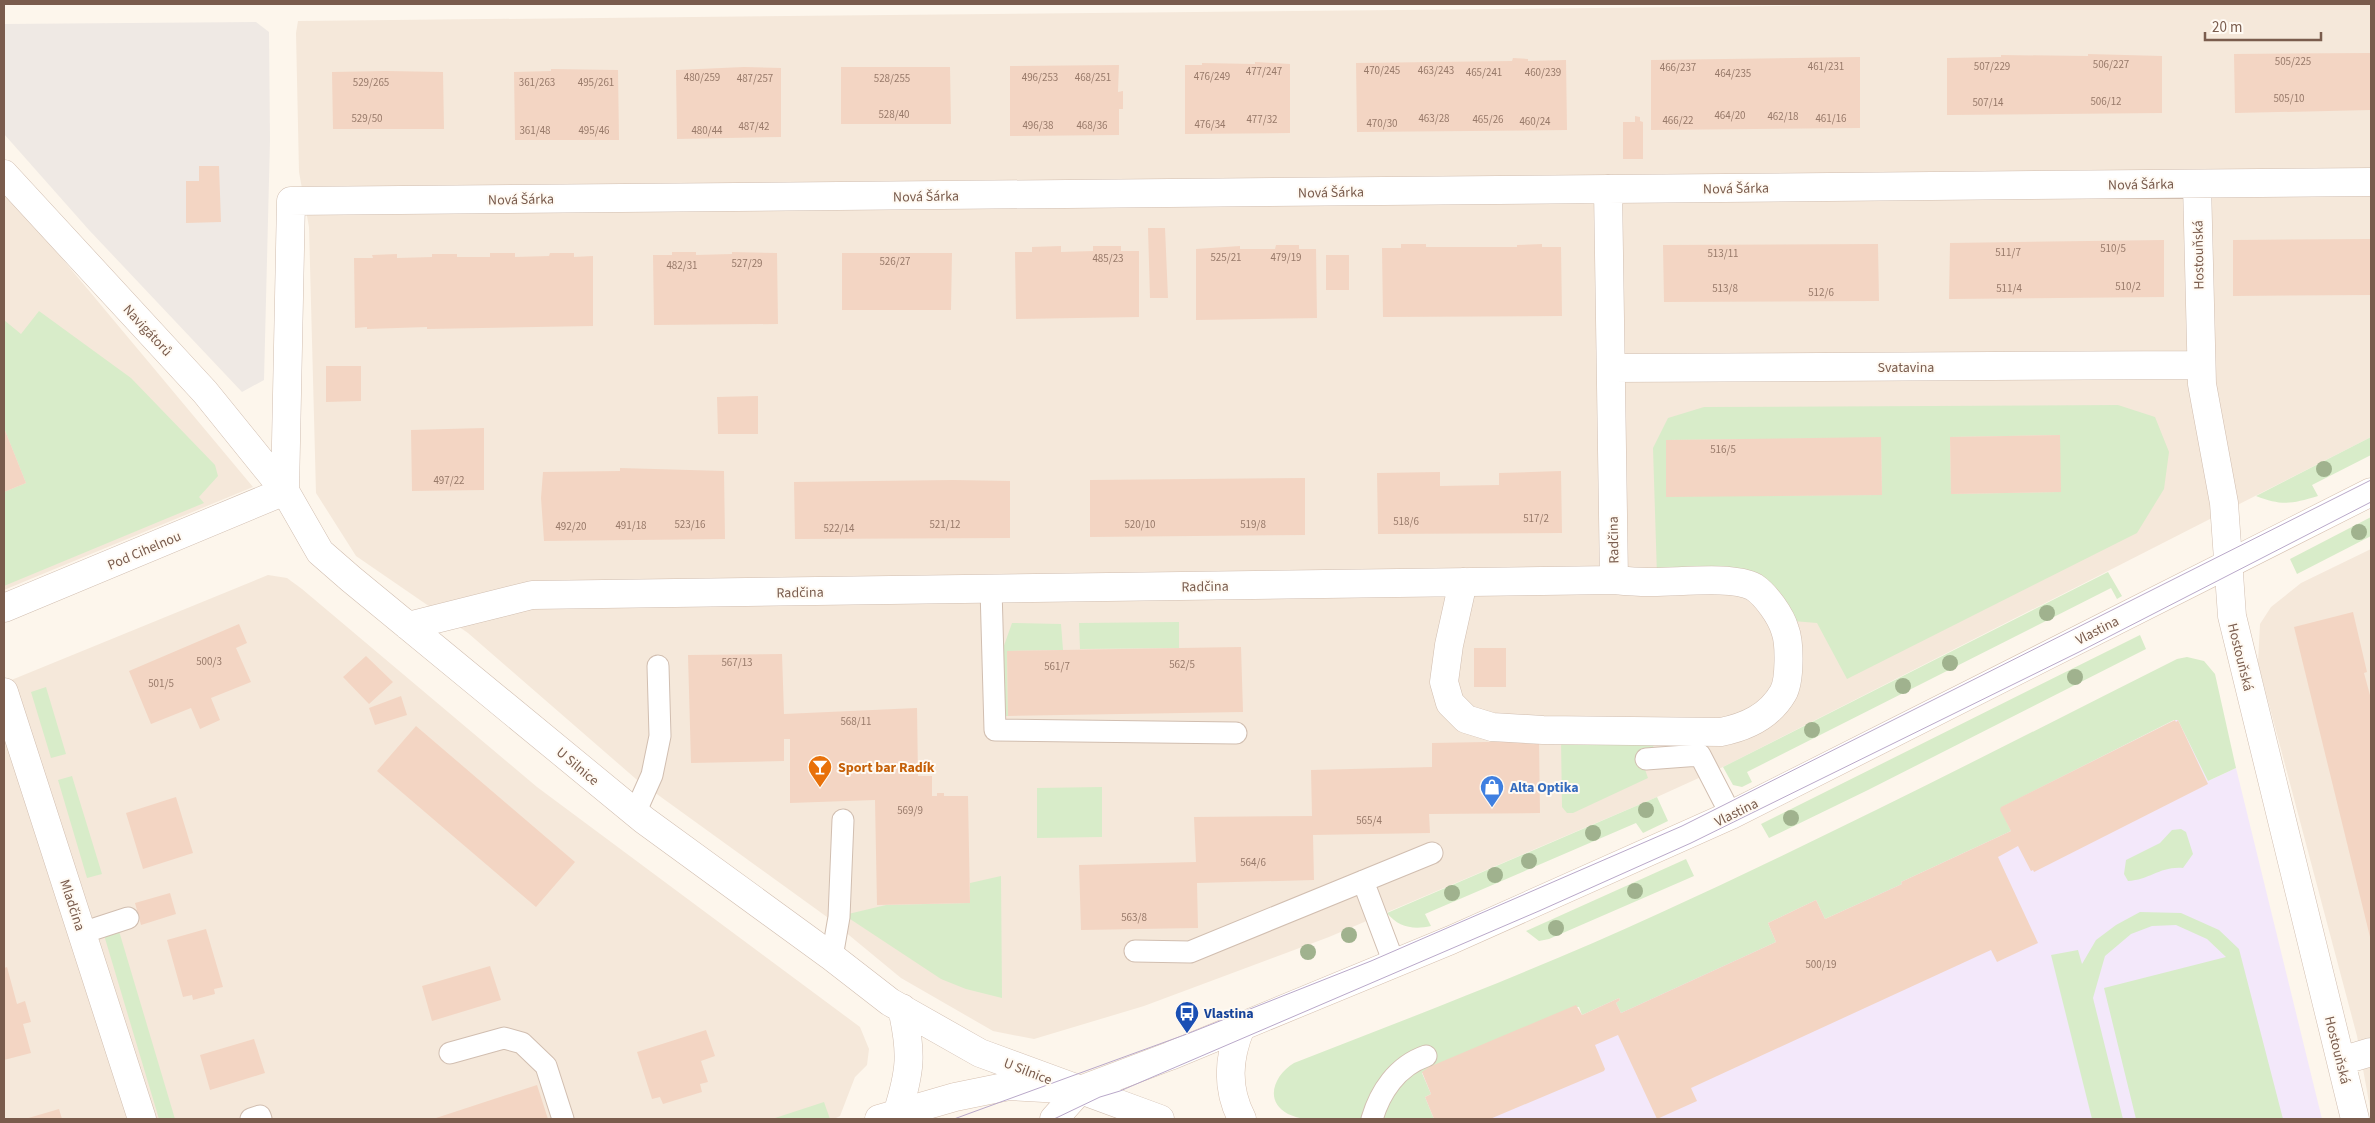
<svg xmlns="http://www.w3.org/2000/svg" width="2375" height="1123" viewBox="0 0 2375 1123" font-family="'Source Sans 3',sans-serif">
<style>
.residential{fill:#f5e8da}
.industrial{fill:#efe9e4}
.education{fill:#f3e8fa}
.green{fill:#d8ecc9;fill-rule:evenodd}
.building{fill:#f3d5c3}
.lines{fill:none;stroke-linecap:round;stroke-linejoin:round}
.lane-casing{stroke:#d1beb0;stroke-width:23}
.street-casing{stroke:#d1beb0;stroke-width:29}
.secondary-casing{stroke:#d6c0b0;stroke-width:29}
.lane{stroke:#fff;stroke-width:21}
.street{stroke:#fff;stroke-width:28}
.secondary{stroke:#fff;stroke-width:28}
.tram{stroke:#b9a8c9;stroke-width:1}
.tree{fill:#a0b28e}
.labels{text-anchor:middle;stroke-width:4;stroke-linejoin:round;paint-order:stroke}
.number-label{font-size:11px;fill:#987a6a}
.street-label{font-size:14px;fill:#7a5c4d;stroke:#fffaf3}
.food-label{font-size:14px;font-weight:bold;fill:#c56008;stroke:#fffaf3;text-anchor:start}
.shop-label{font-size:14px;font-weight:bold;fill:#366cbe;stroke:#fffaf3;text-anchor:start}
.transit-label{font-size:14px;font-weight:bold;fill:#164399;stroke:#fffaf3;text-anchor:start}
</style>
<rect width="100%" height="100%" fill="#fdf6ec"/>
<path class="residential" d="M 2371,4 L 2371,437 L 1723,767 L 1657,797 L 1329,937 L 1144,1006 L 1034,1039 L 993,1031 L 901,978 L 827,917 L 636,779 L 468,633 L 356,556 L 316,493 L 309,227 L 299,172 L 296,33 L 298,21 L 1888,5 Z
M 4,189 L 253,487 L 4,590 Z
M 2371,549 L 2371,1113 L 2357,1036 L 2258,663 L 2260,624 L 2271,607 L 2301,583 Z
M 268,575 L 287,578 L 302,589 L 537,787 L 860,1027 L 869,1049 L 867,1065 L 855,1077 L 840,1116 L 834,1119 L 4,1119 L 4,683 Z"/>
<path class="industrial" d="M 256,22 L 269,32 L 270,140 L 264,380 L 242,392 L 89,230 L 4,134 L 4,24 Z"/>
<path class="education" d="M 2175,720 L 2178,720 L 2208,781 L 2236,768 L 2322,1119 L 1434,1119 L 1425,1097 L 1431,1095 L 1422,1072 L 1576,1005 L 1582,1015 L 1619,998 L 1620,1000 L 1699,976 L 1776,942 L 1768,923 L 1816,900 L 1826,919 L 1901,883 L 1901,882 L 2011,831 L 2000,810 L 2001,807 Z"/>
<path class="green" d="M 39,311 L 131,378 L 215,465 L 218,476 L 199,497 L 204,503 L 4,586 L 4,492 L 26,483 L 4,428 L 4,320 L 21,334 Z
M 2118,405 L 2155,417 L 2169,452 L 2164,489 L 2137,533 L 1847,679 L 1817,623 L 1793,621 L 1763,582 L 1657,576 L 1653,448 L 1668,418 L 1704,407 ZM 2060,435 L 2060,492 L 1951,494 L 1950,437 ZM 1881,438 L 1882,495 L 1666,496 L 1666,440 Z
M 2371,437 L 2371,455 L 2312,485 L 2318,496 C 2291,504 2282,506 2256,496 Z
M 2371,517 L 2371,536 L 2297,574 L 2290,559 Z
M 2108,572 L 2122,596 L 2117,599 L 2111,588 L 1747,772 L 1752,782 L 1742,787 L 1733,785 L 1723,767 Z
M 1179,622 L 1179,648 L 1080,649 L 1079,623 Z
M 1012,623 L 1061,624 L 1063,650 L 1007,651 L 1008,716 L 1002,716 L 1001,654 Z
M 2140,635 L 2146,649 L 1868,790 L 1769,838 L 1761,824 Z
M 2187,657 L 2204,661 L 2215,674 L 2236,768 L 2208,781 L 2178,720 L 2174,720 L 2002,807 L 2001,810 L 2011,831 L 1901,882 L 1902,884 L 1825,919 L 1816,900 L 1768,923 L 1776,942 L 1621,1013 L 1616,1003 L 1620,1000 L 1619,998 L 1582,1015 L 1579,1007 L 1576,1007 L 1422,1073 L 1431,1094 L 1425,1097 L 1434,1119 L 1303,1119 C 1299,1118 1293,1116 1288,1114 C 1263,1101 1275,1074 1294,1063 C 1417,1015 1541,968 1660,913 C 1835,833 2006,745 2177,659 Z
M 46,687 L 66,754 L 51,758 L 31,692 Z
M 1561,740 L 1656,743 L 1642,761 L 1648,778 L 1573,813 L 1567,813 L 1562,807 Z
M 72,776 L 102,874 L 87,878 L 58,780 Z
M 1102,787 L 1102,837 L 1037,838 L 1037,788 Z
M 1657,797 L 1668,821 L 1643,833 L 1636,823 L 1425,914 L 1431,926 C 1413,930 1398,927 1387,913 Z
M 2181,829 L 2186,832 L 2193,854 L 2183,868 C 2160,866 2150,880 2128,881 L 2124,874 L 2126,860 L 2160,843 L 2172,830 Z
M 1686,859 L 1694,876 L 1549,939 L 1539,941 L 1526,931 Z
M 1001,876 L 1002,998 L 966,989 L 941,979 L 844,915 L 886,905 L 970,903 L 970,883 Z
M 2140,912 L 2181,913 L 2219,930 L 2239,949 L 2283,1119 L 2136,1119 L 2104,988 L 2226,957 L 2207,939 L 2176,925 L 2152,926 L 2131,934 L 2105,956 L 2093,998 L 2123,1119 L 2092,1119 L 2051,955 L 2078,950 L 2082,964 L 2096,940 L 2116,925 Z
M 119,931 L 175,1119 L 159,1119 L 104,935 Z
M 824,1102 L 830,1119 L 772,1119 Z"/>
<path class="building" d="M 2371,53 L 2371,110 L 2235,113 L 2234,54 Z
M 2088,54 L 2162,56 L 2162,113 L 1947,115 L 1947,58 L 2001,57 L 2001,55 L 2088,56 Z
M 1860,57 L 1860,128 L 1651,130 L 1651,60 Z
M 1513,58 L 1528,59 L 1528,61 L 1566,60 L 1567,130 L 1357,132 L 1356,63 L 1512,61 Z
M 1255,62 L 1290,64 L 1290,133 L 1185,134 L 1185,65 L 1202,65 L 1202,63 L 1255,64 Z
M 1119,65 L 1118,92 L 1123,91 L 1123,109 L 1119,109 L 1119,135 L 1010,136 L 1010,66 Z
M 744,67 L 781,68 L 781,137 L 677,139 L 676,70 Z
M 841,67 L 950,67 L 951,124 L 841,124 Z
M 551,69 L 618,70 L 619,140 L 515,140 L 514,72 L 551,71 Z
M 386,71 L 443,72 L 444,129 L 333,129 L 332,72 Z
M 1635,116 L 1640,117 L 1640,121 L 1643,122 L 1643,159 L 1623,159 L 1623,122 L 1635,122 Z
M 199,166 L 219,166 L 221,222 L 186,223 L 186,181 L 199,181 Z
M 1148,228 L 1165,228 L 1168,298 L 1150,298 Z
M 2371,239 L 2371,295 L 2233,296 L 2233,240 Z
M 2164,240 L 2164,297 L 1949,299 L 1950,243 Z
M 1401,244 L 1426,244 L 1426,247 L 1517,247 L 1517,245 L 1542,244 L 1542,247 L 1561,247 L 1562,316 L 1383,317 L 1382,248 L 1401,248 Z
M 1878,244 L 1879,301 L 1664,302 L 1663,245 Z
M 1276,245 L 1299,245 L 1299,249 L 1316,249 L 1317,318 L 1196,320 L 1196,249 L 1240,246 L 1240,249 L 1275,249 Z
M 1061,246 L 1061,252 L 1093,251 L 1093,246 L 1121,246 L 1121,251 L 1139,251 L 1139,317 L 1016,319 L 1015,252 L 1032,252 L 1032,247 Z
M 672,252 L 696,252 L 696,255 L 732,254 L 732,252 L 777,253 L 778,324 L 654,325 L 653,255 L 672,255 Z
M 490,253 L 515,253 L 515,257 L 549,256 L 550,253 L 574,253 L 574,257 L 593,256 L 593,326 L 427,329 L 427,327 L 367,329 L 367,327 L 355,328 L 354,258 L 373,258 L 372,255 L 397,254 L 397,258 L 432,257 L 432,254 L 457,254 L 457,257 L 490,257 Z
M 842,253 L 952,253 L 951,310 L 842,310 Z
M 1326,255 L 1349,255 L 1349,290 L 1326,290 Z
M 326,366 L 361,366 L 361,401 L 326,402 Z
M 758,396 L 758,434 L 718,434 L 717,397 Z
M 4,428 L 26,483 L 4,492 Z
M 484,428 L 484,490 L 412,491 L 411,430 Z
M 2060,435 L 2061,492 L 1951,494 L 1950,437 Z
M 1881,437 L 1882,495 L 1666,497 L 1666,440 Z
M 620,468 L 724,471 L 725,539 L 544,541 L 541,498 L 543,472 L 620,471 Z
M 1561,471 L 1562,533 L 1378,534 L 1377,473 L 1440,472 L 1440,486 L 1499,485 L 1499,473 Z
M 1305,478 L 1305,535 L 1090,537 L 1090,480 Z
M 953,480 L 1010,481 L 1010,538 L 795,539 L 794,482 Z
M 2353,612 L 2367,672 L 2364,673 L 2371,699 L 2371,941 L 2294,627 Z
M 239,624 L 247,643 L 236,648 L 251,682 L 211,698 L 220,720 L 200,729 L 191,708 L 151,724 L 129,671 Z
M 1241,647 L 1243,712 L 1008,716 L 1007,651 Z
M 1474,648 L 1506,648 L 1506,687 L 1474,687 Z
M 782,654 L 784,714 L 917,708 L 918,776 L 932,776 L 932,796 L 937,796 L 937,793 L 944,793 L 944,796 L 968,796 L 970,903 L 877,905 L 875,800 L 790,803 L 790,739 L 784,739 L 784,761 L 691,763 L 688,655 Z
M 366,656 L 393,682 L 369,704 L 343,677 Z
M 401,696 L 407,715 L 375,725 L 369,708 Z
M 2175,720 L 2176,722 L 2178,720 L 2208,784 L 2034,872 L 2033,870 L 2031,871 L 2018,846 L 1998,857 L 2038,943 L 1997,962 L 1991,950 L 1691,1088 L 1697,1101 L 1657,1119 L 1618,1035 L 1595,1045 L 1605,1069 L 1604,1071 L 1490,1119 L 1434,1119 L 1425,1097 L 1431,1094 L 1422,1072 L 1429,1067 L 1576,1005 L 1582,1015 L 1619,998 L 1620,1000 L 1616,1003 L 1621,1013 L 1776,942 L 1768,923 L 1816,900 L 1825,919 L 1902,884 L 1901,882 L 2011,831 L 2000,810 L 2001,807 Z
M 416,726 L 575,862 L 536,907 L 377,771 Z
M 1539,741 L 1540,813 L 1429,814 L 1430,833 L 1313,835 L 1314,880 L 1197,883 L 1198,928 L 1081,930 L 1079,865 L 1196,862 L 1194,817 L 1312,816 L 1311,770 L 1432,767 L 1432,743 Z
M 176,797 L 193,853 L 143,869 L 126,813 Z
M 170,893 L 176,914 L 141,925 L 135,903 Z
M 206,929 L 223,987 L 214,989 L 215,994 L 193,1000 L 192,995 L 183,997 L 167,940 Z
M 490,966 L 501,1000 L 432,1021 L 422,986 Z
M 7,967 L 17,1004 L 25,1001 L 31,1022 L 23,1024 L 31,1053 L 4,1060 L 4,968 Z
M 706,1030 L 715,1056 L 701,1061 L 708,1082 L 700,1084 L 702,1092 L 663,1104 L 660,1097 L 652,1099 L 637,1052 Z
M 254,1039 L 265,1073 L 210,1090 L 200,1055 Z
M 537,1085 L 548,1119 L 433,1119 Z
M 59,1109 L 62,1119 L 25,1119 Z"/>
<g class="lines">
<g class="lane-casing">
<path id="lane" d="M 991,589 L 995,730 L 1236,733
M 1646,759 L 1700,755 L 1731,815
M 635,813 L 652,775 L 660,736 L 658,666
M 1363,881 L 1394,963
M 82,933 L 128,918
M 1135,951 L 1190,952 L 1432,853
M 832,957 L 839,917 L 843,820
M 450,1053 L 504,1038 L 522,1043 L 546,1066 L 563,1119
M 251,1119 L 260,1116 L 261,1119
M 1372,1119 C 1380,1092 1397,1066 1426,1056"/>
</g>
<g class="street-casing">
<path id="street" d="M 4,174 L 205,392 L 285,491 L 320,552 L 351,579 L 644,820 L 832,957 L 890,1002 L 980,1053 L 1160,1119
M 2197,184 L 2202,384 L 2224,503 L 2232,616 L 2355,1119
M 1611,368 L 2200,365
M 285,491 L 291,201 L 2371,182
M 1463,582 L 1449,645 L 1444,682 L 1450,703 L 1466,719 L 1492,727 L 1543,730 L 1721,732 C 1746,727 1769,717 1783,693 C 1790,681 1790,643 1785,630 C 1781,616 1766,595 1754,587 C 1732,575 1675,583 1648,582 C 1637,582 1625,581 1614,580
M 4,608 L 285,491
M 408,626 L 532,595 L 1614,580 L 1608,189
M 4,692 L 142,1119
M 2341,1061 L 2371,1052
M 897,1114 C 911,1070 912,1053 902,1008"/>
</g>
<g class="secondary-casing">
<path id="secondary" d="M 1241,1027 C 1228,1058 1226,1088 1242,1119
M 879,1119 L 955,1097 L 1009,1086 L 1080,1090 L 1170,1056 L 1451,940 L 1731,815 L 2371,492
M 1054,1119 L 1080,1090"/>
</g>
<use href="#lane" class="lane"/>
<use href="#street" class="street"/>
<use href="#secondary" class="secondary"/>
<path class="tram" d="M 954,1119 L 1187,1034 L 1371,961 L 1682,826 L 2371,480
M 1054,1119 L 1100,1097 L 1120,1091 L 1539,911 L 1691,843 L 2079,652 L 2371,502"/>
</g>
<g class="tree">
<circle cx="2324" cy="469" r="8"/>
<circle cx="2359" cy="532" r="8"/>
<circle cx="2047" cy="613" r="8"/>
<circle cx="1950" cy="663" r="8"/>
<circle cx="2075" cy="677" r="8"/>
<circle cx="1903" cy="686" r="8"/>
<circle cx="1812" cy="730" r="8"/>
<circle cx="1646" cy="810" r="8"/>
<circle cx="1791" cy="818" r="8"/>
<circle cx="1593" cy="833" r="8"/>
<circle cx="1529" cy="861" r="8"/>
<circle cx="1495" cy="875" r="8"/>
<circle cx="1635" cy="891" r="8"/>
<circle cx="1452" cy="893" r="8"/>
<circle cx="1556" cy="928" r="8"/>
<circle cx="1349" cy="935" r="8"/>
<circle cx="1308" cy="952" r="8"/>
</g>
<defs>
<g id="bar-pin" transform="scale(1.25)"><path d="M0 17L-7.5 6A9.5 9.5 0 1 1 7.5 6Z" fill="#e8710a" stroke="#fffaf3"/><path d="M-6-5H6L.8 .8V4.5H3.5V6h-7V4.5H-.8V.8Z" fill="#fff"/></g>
<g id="shop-pin" transform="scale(1.25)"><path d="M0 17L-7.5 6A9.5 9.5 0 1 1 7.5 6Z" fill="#3f7fe0" stroke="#fffaf3"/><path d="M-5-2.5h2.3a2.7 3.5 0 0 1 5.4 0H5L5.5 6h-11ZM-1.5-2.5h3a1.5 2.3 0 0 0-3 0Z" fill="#fff"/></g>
<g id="bus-pin" transform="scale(1.25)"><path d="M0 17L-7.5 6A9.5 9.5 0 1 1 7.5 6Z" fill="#1a4fb4" stroke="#fffaf3"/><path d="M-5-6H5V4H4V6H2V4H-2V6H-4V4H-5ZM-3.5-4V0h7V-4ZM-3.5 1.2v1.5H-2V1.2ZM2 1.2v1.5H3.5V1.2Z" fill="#fff"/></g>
</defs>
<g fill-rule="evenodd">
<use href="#bar-pin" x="820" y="767"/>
<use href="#shop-pin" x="1492" y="787"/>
<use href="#bus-pin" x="1187" y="1013"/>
</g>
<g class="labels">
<g class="number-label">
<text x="2293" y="65">505/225</text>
<text x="2111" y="68">506/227</text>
<text x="1826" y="70">461/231</text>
<text x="1992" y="70">507/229</text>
<text x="1678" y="71">466/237</text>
<text x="1382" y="74">470/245</text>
<text x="1436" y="74">463/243</text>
<text x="1264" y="75">477/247</text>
<text x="1484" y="76">465/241</text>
<text x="1543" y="76">460/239</text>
<text x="1733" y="77">464/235</text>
<text x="1212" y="80">476/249</text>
<text x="702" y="81">480/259</text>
<text x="1040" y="81">496/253</text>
<text x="1093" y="81">468/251</text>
<text x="755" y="82">487/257</text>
<text x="892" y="82">528/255</text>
<text x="371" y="86">529/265</text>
<text x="537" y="86">361/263</text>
<text x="596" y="86">495/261</text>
<text x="2289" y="102">505/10</text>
<text x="2106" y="105">506/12</text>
<text x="1988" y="106">507/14</text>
<text x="894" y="118">528/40</text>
<text x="1730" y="119">464/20</text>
<text x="1783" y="120">462/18</text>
<text x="367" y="122">529/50</text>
<text x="1434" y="122">463/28</text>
<text x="1831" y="122">461/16</text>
<text x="1262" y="123">477/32</text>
<text x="1488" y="123">465/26</text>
<text x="1678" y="124">466/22</text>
<text x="1535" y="125">460/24</text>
<text x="1382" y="127">470/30</text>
<text x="1210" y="128">476/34</text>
<text x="1038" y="129">496/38</text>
<text x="1092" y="129">468/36</text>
<text x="754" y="130">487/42</text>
<text x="535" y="134">361/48</text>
<text x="594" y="134">495/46</text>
<text x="707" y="134">480/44</text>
<text x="2113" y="252">510/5</text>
<text x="2008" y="256">511/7</text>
<text x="1723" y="257">513/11</text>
<text x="1226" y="261">525/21</text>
<text x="1286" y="261">479/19</text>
<text x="1108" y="262">485/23</text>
<text x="895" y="265">526/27</text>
<text x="747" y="267">527/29</text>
<text x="682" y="269">482/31</text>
<text x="2128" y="290">510/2</text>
<text x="1725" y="292">513/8</text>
<text x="2009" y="292">511/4</text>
<text x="1821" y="296">512/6</text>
<text x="1723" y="453">516/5</text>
<text x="449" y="484">497/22</text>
<text x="1536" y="522">517/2</text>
<text x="1406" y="525">518/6</text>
<text x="690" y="528">523/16</text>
<text x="945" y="528">521/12</text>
<text x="1140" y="528">520/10</text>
<text x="1253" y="528">519/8</text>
<text x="631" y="529">491/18</text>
<text x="571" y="530">492/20</text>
<text x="839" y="532">522/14</text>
<text x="209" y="665">500/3</text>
<text x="737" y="666">567/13</text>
<text x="1182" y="668">562/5</text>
<text x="1057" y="670">561/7</text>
<text x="161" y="687">501/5</text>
<text x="856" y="725">568/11</text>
<text x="910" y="814">569/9</text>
<text x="1369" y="824">565/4</text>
<text x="1253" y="866">564/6</text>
<text x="1134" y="921">563/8</text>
<text x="1821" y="968">500/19</text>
</g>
<g class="street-label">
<text transform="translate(2141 184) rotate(-1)" y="5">Nová Šárka</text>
<text transform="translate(1736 188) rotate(-1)" y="5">Nová Šárka</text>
<text transform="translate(1331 192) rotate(-1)" y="5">Nová Šárka</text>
<text transform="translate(926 196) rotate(-1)" y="5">Nová Šárka</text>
<text transform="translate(521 199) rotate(-1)" y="5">Nová Šárka</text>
<text transform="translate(2198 255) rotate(-91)" y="5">Hostouňská</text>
<text transform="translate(148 330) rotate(47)" y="5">Navigátorů</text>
<text x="1906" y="372">Svatavina</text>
<text transform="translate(1613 540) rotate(-91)" y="5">Radčina</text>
<text transform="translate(144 550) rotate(-23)" y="5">Pod Cihelnou</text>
<text transform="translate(1205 586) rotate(-1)" y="5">Radčina</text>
<text transform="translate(800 592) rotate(-1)" y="5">Radčina</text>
<text transform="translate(2097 630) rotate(-27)" y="5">Vlastina</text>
<text transform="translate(2241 657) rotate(76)" y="5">Hostouňská</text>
<text transform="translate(578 766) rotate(40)" y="5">U Silnice</text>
<text transform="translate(1736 812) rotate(-26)" y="5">Vlastina</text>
<text transform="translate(73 905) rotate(72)" y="5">Mladčina</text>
<text transform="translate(2338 1050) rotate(76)" y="5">Hostouňská</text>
<text transform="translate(1028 1071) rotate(21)" y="5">U Silnice</text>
</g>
<g class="food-label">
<text x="838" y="772">Sport bar Radík</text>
</g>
<g class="shop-label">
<text x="1510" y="792">Alta Optika</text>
</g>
<g class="transit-label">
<text x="1204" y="1018">Vlastina</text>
</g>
</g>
<rect width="2375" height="1123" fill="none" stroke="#7a5c4d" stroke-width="10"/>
<path d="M2205 32v8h116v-8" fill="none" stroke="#7a5c4d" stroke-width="2.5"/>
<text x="2212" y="32" font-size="15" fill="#7a5c4d" stroke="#fffaf3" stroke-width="4" paint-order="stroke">20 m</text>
</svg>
